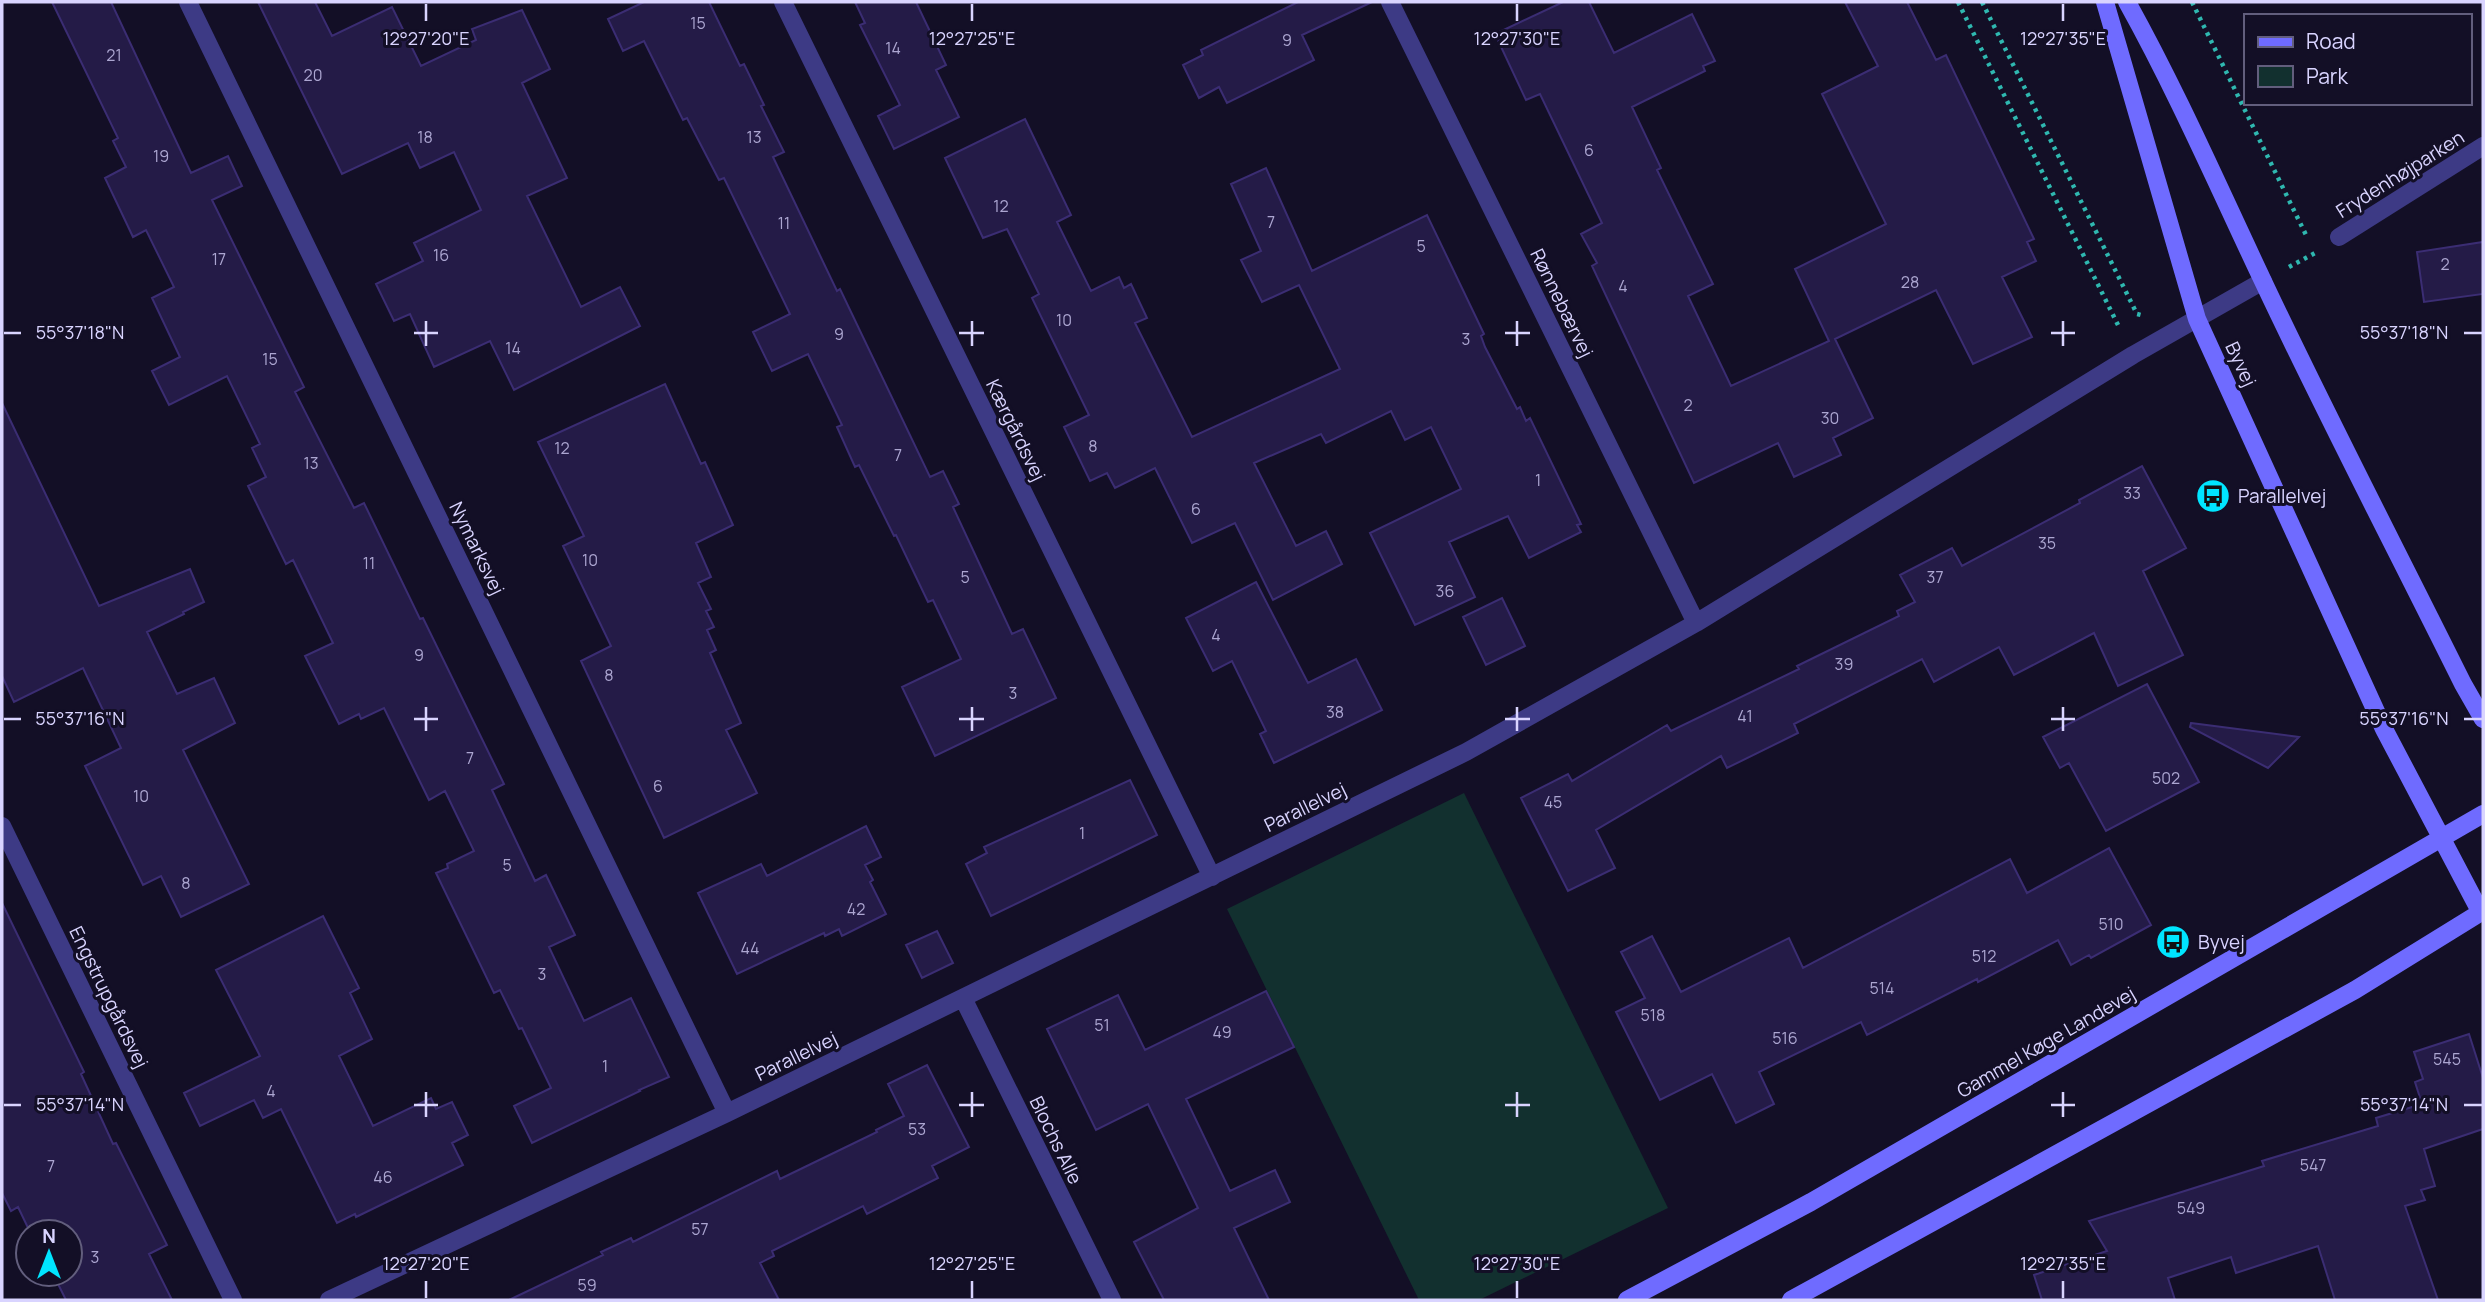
<svg xmlns="http://www.w3.org/2000/svg" width="2485" height="1302" viewBox="0 0 2485 1302" font-family="Manrope,sans-serif">
<style>
.green{fill:#12302f}
.building{fill:#241b47;stroke:#3b2d73;stroke-width:2}
.lines{fill:none;stroke-linecap:round;stroke-linejoin:round}
.path{stroke:#2fb8b0;stroke-width:4.5;stroke-dasharray:3.5 5;stroke-linecap:butt}
.street{stroke:#3d3a85;stroke-width:18}
.secondary{stroke:#6f6bff;stroke-width:18}
.ticks{fill:none;stroke:#d9d4ff;stroke-width:2.5}
.labels{text-anchor:middle;stroke-width:6;stroke-linejoin:round;paint-order:stroke}
.number-label{font-size:16px;fill:#aca6d1}
.street-label{font-size:19px;fill:#d9d4ff;stroke:#130f26}
.poi-label{font-size:19px;fill:#d9d4ff;stroke:#130f26;text-anchor:start}
.ticks-label{font-size:18px;text-anchor:middle;fill:#d9d4ff;stroke:#130f26;stroke-width:6;stroke-linejoin:round;paint-order:stroke}
</style>
<rect width="100%" height="100%" fill="#130f26"/>
<path class="green" d="M 1464,793 L 1668,1208 L 1479,1300 L 1419,1300 L 1227,909 Z"/>
<path class="building" d="M 52,2 L 111,2 L 191,173 L 228,156 L 242,186 L 212,200 L 304,387 L 295,392 L 354,508 L 364,503 L 420,619 L 423,618 L 504,784 L 492,790 L 535,881 L 546,875 L 575,935 L 549,947 L 584,1021 L 631,998 L 669,1077 L 639,1090 L 640,1091 L 532,1143 L 514,1106 L 551,1088 L 522,1028 L 519,1029 L 500,990 L 494,993 L 436,873 L 448,868 L 447,864 L 474,851 L 445,791 L 429,800 L 384,708 L 361,719 L 359,714 L 339,724 L 305,656 L 333,643 L 293,560 L 286,564 L 248,486 L 266,477 L 252,448 L 260,444 L 227,376 L 169,405 L 152,371 L 180,357 L 152,298 L 174,287 L 146,230 L 133,237 L 105,178 L 126,167 L 113,141 L 118,138 Z
M 258,2 L 315,2 L 332,36 L 392,7 L 421,66 L 476,40 L 472,29 L 522,10 L 550,69 L 522,83 L 567,178 L 527,196 L 581,307 L 620,287 L 640,326 L 514,390 L 490,341 L 434,367 L 410,314 L 394,321 L 376,284 L 423,261 L 414,243 L 481,210 L 454,152 L 420,168 L 408,143 L 342,174 Z
M 644,2 L 709,2 L 740,66 L 744,64 L 764,105 L 761,106 L 784,152 L 773,157 L 837,291 L 840,289 L 930,477 L 943,471 L 959,504 L 953,507 L 1012,634 L 1023,629 L 1056,698 L 935,756 L 902,687 L 961,659 L 933,600 L 928,602 L 896,535 L 894,536 L 859,465 L 855,467 L 837,427 L 842,425 L 808,354 L 772,371 L 753,332 L 790,314 L 724,178 L 719,180 L 687,118 L 683,120 L 644,41 L 623,51 L 608,19 Z
M 855,2 L 916,2 L 946,65 L 936,70 L 959,117 L 894,149 L 878,116 L 900,105 L 860,25 L 865,23 Z
M 1298,2 L 1372,2 L 1302,35 L 1314,60 L 1227,103 L 1219,87 L 1199,98 L 1183,65 L 1203,55 L 1201,50 Z
M 1563,2 L 1589,2 L 1614,53 L 1692,14 L 1715,61 L 1703,66 L 1705,71 L 1632,107 L 1661,168 L 1657,170 L 1713,284 L 1688,296 L 1731,386 L 1829,341 L 1795,269 L 1886,224 L 1822,94 L 1878,66 L 1845,2 L 1907,2 L 1936,60 L 1946,55 L 2034,239 L 2027,242 L 2036,261 L 2002,277 L 2032,337 L 1973,364 L 1936,290 L 1835,339 L 1873,418 L 1833,438 L 1841,455 L 1794,477 L 1778,443 L 1694,483 L 1592,266 L 1597,263 L 1581,234 L 1602,223 L 1540,94 L 1526,100 L 1495,34 Z
M 1025,119 L 1071,215 L 1057,222 L 1091,291 L 1119,277 L 1124,288 L 1131,284 L 1147,318 L 1135,323 L 1192,437 L 1340,369 L 1299,285 L 1262,302 L 1241,260 L 1261,251 L 1231,184 L 1266,168 L 1312,271 L 1427,215 L 1484,334 L 1481,336 L 1485,347 L 1517,409 L 1520,407 L 1526,421 L 1530,418 L 1581,524 L 1577,525 L 1581,532 L 1529,558 L 1508,516 L 1449,542 L 1475,597 L 1415,625 L 1370,533 L 1461,489 L 1431,427 L 1405,440 L 1391,411 L 1326,443 L 1321,434 L 1254,463 L 1296,546 L 1326,531 L 1342,564 L 1273,600 L 1235,523 L 1192,543 L 1155,468 L 1115,488 L 1107,473 L 1090,481 L 1064,427 L 1089,415 L 1032,298 L 1039,294 L 1007,229 L 983,238 L 945,158 Z
M 2483,242 L 2483,294 L 2424,302 L 2417,252 Z
M 665,384 L 701,464 L 705,462 L 733,525 L 696,543 L 711,577 L 698,583 L 711,609 L 706,611 L 714,627 L 707,630 L 716,650 L 710,653 L 741,723 L 726,730 L 757,793 L 664,838 L 581,661 L 611,646 L 563,546 L 584,536 L 538,442 Z
M 2,403 L 99,606 L 190,569 L 204,602 L 183,612 L 184,614 L 147,632 L 177,694 L 214,678 L 235,723 L 183,750 L 249,884 L 181,917 L 161,876 L 143,885 L 85,766 L 121,748 L 83,668 L 14,702 L 2,676 Z
M 2142,466 L 2186,548 L 2143,571 L 2183,655 L 2118,686 L 2094,633 L 2014,675 L 1999,647 L 1934,682 L 1922,659 L 1794,724 L 1798,733 L 1727,768 L 1721,756 L 1596,830 L 1615,868 L 1568,891 L 1521,798 L 1568,774 L 1572,781 L 1667,725 L 1671,731 L 1799,669 L 1797,666 L 1899,616 L 1897,611 L 1915,602 L 1900,575 L 1952,548 L 1962,566 L 2080,503 L 2079,500 Z
M 1256,582 L 1308,683 L 1356,659 L 1382,710 L 1274,763 L 1260,734 L 1266,731 L 1232,661 L 1213,671 L 1186,618 Z
M 1502,598 L 1525,646 L 1486,665 L 1463,617 Z
M 2147,684 L 2199,782 L 2106,831 L 2069,763 L 2060,768 L 2043,737 Z
M 2191,723 L 2299,737 L 2268,768 L 2190,727 Z
M 1130,780 L 1157,835 L 991,916 L 966,864 L 987,853 L 984,847 Z
M 866,826 L 881,857 L 865,865 L 873,880 L 870,882 L 886,914 L 842,936 L 839,929 L 825,936 L 824,933 L 737,974 L 698,893 L 761,864 L 767,876 Z
M 2109,848 L 2151,925 L 2091,958 L 2089,955 L 2071,965 L 2058,940 L 1978,982 L 1977,979 L 1867,1035 L 1861,1022 L 1759,1072 L 1774,1104 L 1736,1123 L 1712,1074 L 1660,1100 L 1616,1012 L 1645,998 L 1621,952 L 1652,936 L 1681,992 L 1789,938 L 1803,968 L 2010,859 L 2027,893 Z
M 2,903 L 84,1072 L 81,1074 L 113,1144 L 116,1143 L 167,1245 L 149,1254 L 172,1300 L 66,1300 L 53,1274 L 70,1274 L 70,1232 L 30,1232 L 18,1207 L 11,1211 L 2,1193 Z
M 323,916 L 359,988 L 350,993 L 372,1039 L 339,1056 L 373,1126 L 431,1098 L 436,1109 L 452,1102 L 468,1135 L 452,1143 L 463,1165 L 356,1217 L 355,1214 L 337,1223 L 281,1109 L 263,1118 L 254,1100 L 200,1126 L 184,1093 L 260,1056 L 216,970 Z
M 937,931 L 953,963 L 922,978 L 906,945 Z
M 1266,991 L 1294,1047 L 1186,1099 L 1230,1191 L 1275,1170 L 1290,1202 L 1234,1228 L 1269,1300 L 1164,1300 L 1134,1242 L 1198,1208 L 1148,1104 L 1096,1130 L 1047,1029 L 1118,995 L 1145,1050 Z
M 2469,1034 L 2483,1078 L 2483,1129 L 2424,1149 L 2435,1186 L 2421,1190 L 2425,1200 L 2405,1206 L 2438,1300 L 2335,1300 L 2318,1246 L 2236,1273 L 2231,1257 L 2168,1278 L 2175,1300 L 2042,1300 L 2034,1275 L 2107,1251 L 2089,1221 L 2264,1166 L 2262,1161 L 2378,1126 L 2376,1118 L 2422,1104 L 2415,1082 L 2423,1079 L 2414,1052 Z
M 927,1065 L 969,1147 L 932,1166 L 938,1178 L 867,1214 L 863,1206 L 772,1251 L 774,1256 L 760,1263 L 779,1300 L 509,1300 L 603,1255 L 601,1252 L 631,1238 L 633,1242 L 777,1171 L 780,1179 L 877,1132 L 876,1130 L 904,1116 L 888,1084 Z"/>
<g class="lines">
<path class="path" d="M 1958,2 L 2119,327
M 1982,2 L 2137,314 L 2141,315
M 2192,2 L 2307,237
M 2289,267 L 2315,253"/>
<path class="street" d="M 188,2 L 727,1113
M 783,2 L 1212,877
M 1390,2 L 1696,623
M 2339,237 L 2483,146
M 2,826 L 233,1300
M 963,998 L 1112,1300
M 329,1300 L 727,1113 L 1466,752 L 1696,623 L 2133,355 L 2263,281"/>
<path class="secondary" d="M 2105,2 L 2197,319 L 2384,729 L 2481,913
M 2127,2 C 2177,92 2218,186 2262,279 C 2326,415 2396,549 2463,684 L 2483,719
M 1627,1300 L 1811,1202 L 2483,814
M 1791,1300 L 2355,990 L 2483,911"/>
</g>
<path class="ticks" d="M 426,4 L 426,21M 972,4 L 972,21M 1517,4 L 1517,21M 2063,4 L 2063,21M 426,321 L 426,346M 972,321 L 972,346M 1517,321 L 1517,346M 2063,321 L 2063,346M 4,333 L 21,333M 414,333 L 438,333M 959,333 L 984,333M 1505,333 L 1530,333M 2051,333 L 2075,333M 2464,333 L 2482,333M 426,707 L 426,731M 972,707 L 972,731M 1517,707 L 1517,731M 2063,707 L 2063,731M 4,719 L 21,719M 414,719 L 438,719M 959,719 L 984,719M 1505,719 L 1530,719M 2051,719 L 2075,719M 2464,719 L 2482,719M 426,1092 L 426,1117M 972,1092 L 972,1117M 1517,1092 L 1517,1117M 2063,1092 L 2063,1117M 4,1105 L 21,1105M 414,1105 L 438,1105M 959,1105 L 984,1105M 1505,1105 L 1530,1105M 2051,1105 L 2075,1105M 2464,1105 L 2482,1105M 426,1281 L 426,1298M 972,1281 L 972,1298M 1517,1281 L 1517,1298M 2063,1281 L 2063,1298"/>
<defs>
<g id="bus-disc" transform="scale(1.75)"><circle r="9.5" fill="#00e5ff" stroke="#130f26"/><path d="M-5-6H5V4H4V6H2V4H-2V6H-4V4H-5ZM-3.5-4V0h7V-4ZM-3.5 1.2v1.5H-2V1.2ZM2 1.2v1.5H3.5V1.2Z" fill="#111"/></g>
</defs>
<g fill-rule="evenodd">
<use href="#bus-disc" x="2213" y="496"/>
<use href="#bus-disc" x="2173" y="942"/>
</g>
<g class="labels">
<g class="number-label">
<text x="698" y="29">15</text>
<text x="1287" y="46">9</text>
<text x="893" y="54">14</text>
<text x="114" y="61">21</text>
<text x="313" y="81">20</text>
<text x="425" y="143">18</text>
<text x="754" y="143">13</text>
<text x="1589" y="156">6</text>
<text x="161" y="162">19</text>
<text x="1001" y="212">12</text>
<text x="1271" y="228">7</text>
<text x="784" y="229">11</text>
<text x="1421" y="252">5</text>
<text x="441" y="261">16</text>
<text x="219" y="265">17</text>
<text x="2445" y="270">2</text>
<text x="1910" y="288">28</text>
<text x="1623" y="292">4</text>
<text x="1064" y="326">10</text>
<text x="839" y="340">9</text>
<text x="1466" y="345">3</text>
<text x="513" y="354">14</text>
<text x="270" y="365">15</text>
<text x="1688" y="411">2</text>
<text x="1830" y="424">30</text>
<text x="1093" y="452">8</text>
<text x="562" y="454">12</text>
<text x="898" y="461">7</text>
<text x="311" y="469">13</text>
<text x="1538" y="486">1</text>
<text x="2132" y="499">33</text>
<text x="1196" y="515">6</text>
<text x="2047" y="549">35</text>
<text x="590" y="566">10</text>
<text x="369" y="569">11</text>
<text x="965" y="583">5</text>
<text x="1935" y="583">37</text>
<text x="1445" y="597">36</text>
<text x="1216" y="641">4</text>
<text x="419" y="661">9</text>
<text x="1844" y="670">39</text>
<text x="609" y="681">8</text>
<text x="1013" y="699">3</text>
<text x="1335" y="718">38</text>
<text x="1745" y="722">41</text>
<text x="470" y="764">7</text>
<text x="2166" y="784">502</text>
<text x="658" y="792">6</text>
<text x="141" y="802">10</text>
<text x="1553" y="808">45</text>
<text x="1082" y="839">1</text>
<text x="507" y="871">5</text>
<text x="186" y="889">8</text>
<text x="856" y="915">42</text>
<text x="2111" y="930">510</text>
<text x="750" y="954">44</text>
<text x="1984" y="962">512</text>
<text x="542" y="980">3</text>
<text x="1882" y="994">514</text>
<text x="1653" y="1021">518</text>
<text x="1102" y="1031">51</text>
<text x="1222" y="1038">49</text>
<text x="1785" y="1044">516</text>
<text x="2447" y="1065">545</text>
<text x="605" y="1072">1</text>
<text x="271" y="1097">4</text>
<text x="917" y="1135">53</text>
<text x="2313" y="1171">547</text>
<text x="51" y="1172">7</text>
<text x="383" y="1183">46</text>
<text x="2191" y="1214">549</text>
<text x="700" y="1235">57</text>
<text x="95" y="1263">3</text>
<text x="587" y="1291">59</text>
</g>
<g class="street-label">
<text transform="translate(2400 174) rotate(-32)" y="7">Frydenhøjparken</text>
<text transform="translate(1562 303) rotate(64)" y="7">Rønnebærvej</text>
<text transform="translate(2241 364) rotate(65)" y="7">Byvej</text>
<text transform="translate(1016 430) rotate(64)" y="7">Kærgårdsvej</text>
<text transform="translate(477 548) rotate(64)" y="7">Nymarksvej</text>
<text transform="translate(1305 807) rotate(-26)" y="7">Parallelvej</text>
<text transform="translate(109 997) rotate(64)" y="7">Engstrupgårdsvej</text>
<text transform="translate(2046 1042) rotate(-30)" y="7">Gammel Køge Landevej</text>
<text transform="translate(796 1056) rotate(-26)" y="7">Parallelvej</text>
<text transform="translate(1056 1140) rotate(64)" y="7">Blochs Alle</text>
</g>
<g class="poi-label">
<text x="2238" y="503">Parallelvej</text>
<text x="2198" y="949">Byvej</text>
</g>
</g>
<g class="ticks-label">
<text x="426" y="45">12°27'20"E</text>
<text x="972" y="45">12°27'25"E</text>
<text x="1517" y="45">12°27'30"E</text>
<text x="2063" y="45">12°27'35"E</text>
<text x="80" y="339">55°37'18"N</text>
<text x="2404" y="339">55°37'18"N</text>
<text x="80" y="725">55°37'16"N</text>
<text x="2404" y="725">55°37'16"N</text>
<text x="80" y="1111">55°37'14"N</text>
<text x="2404" y="1111">55°37'14"N</text>
<text x="426" y="1270">12°27'20"E</text>
<text x="972" y="1270">12°27'25"E</text>
<text x="1517" y="1270">12°27'30"E</text>
<text x="2063" y="1270">12°27'35"E</text>
</g>
<rect width="2485" height="1302" fill="none" stroke="#d9d4ff" stroke-width="7"/>
<rect x="2244" y="14" width="228" height="91" fill="#130f26" stroke="#625e7d" stroke-width="2"/>
<rect x="2258" y="37" width="35" height="10" fill="#6f6bff" stroke="#625e7d" stroke-width="2"/>
<text x="2306" y="49" font-size="21" fill="#d9d4ff">Road</text>
<rect x="2258" y="66" width="35" height="21" fill="#12302f" stroke="#625e7d" stroke-width="2"/>
<text x="2306" y="84" font-size="21" fill="#d9d4ff">Park</text>
<g transform="translate(49 1253)"><circle r="33" fill="#130f26" stroke="#625e7d" stroke-width="2"/>
<path d="M0-5L12 26L0 18L-12 26Z" fill="#00e5ff"/>
<text y="-10" font-size="19" font-weight="bold" text-anchor="middle" fill="#d9d4ff">N</text>
</g>
</svg>
